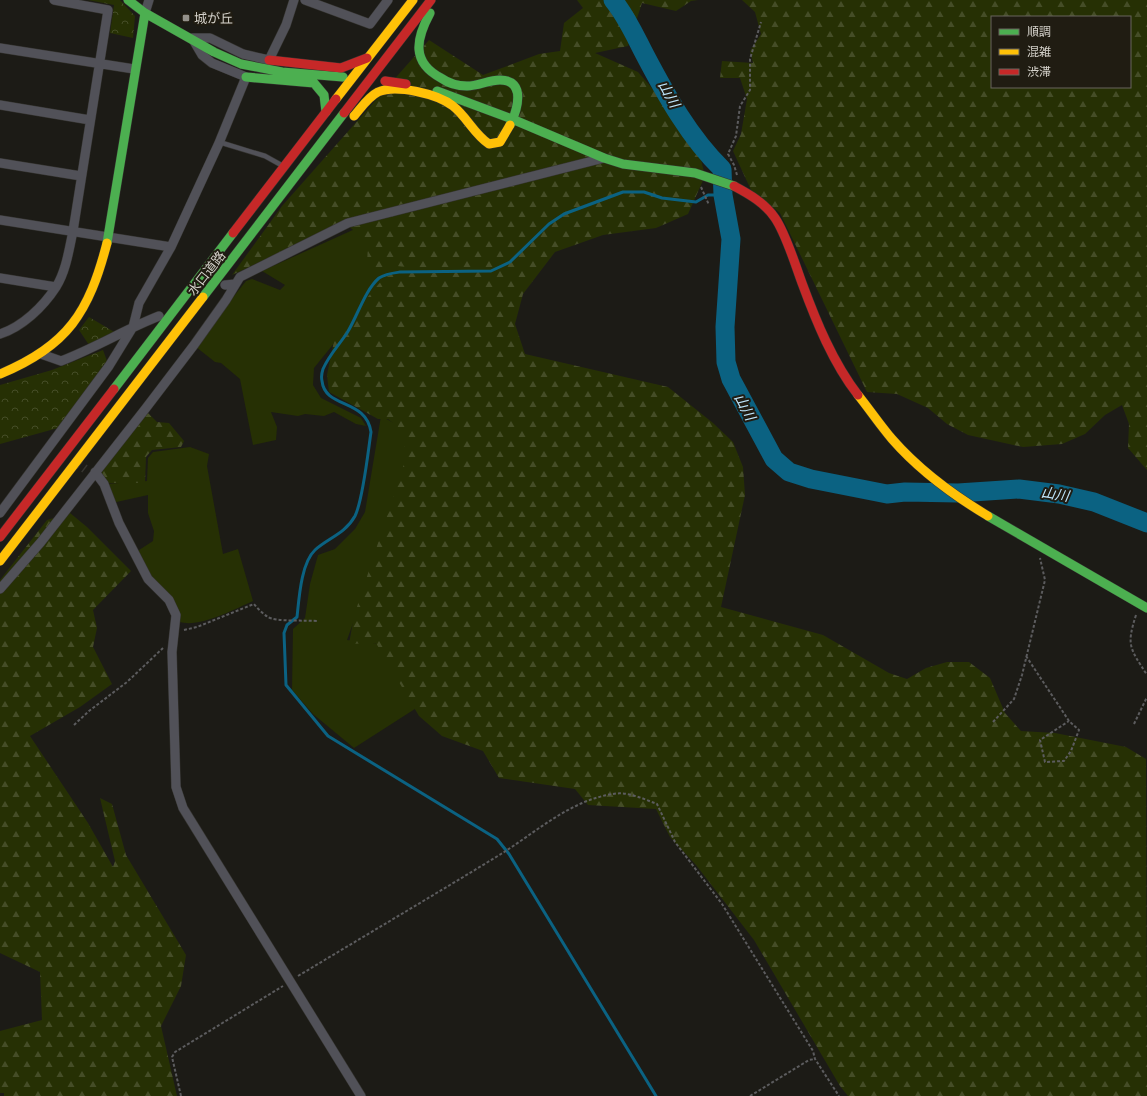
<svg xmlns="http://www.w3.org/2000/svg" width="1147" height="1096" viewBox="0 0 1147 1096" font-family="'Exo 2','Noto Sans JP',sans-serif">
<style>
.grass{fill:#263004}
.forest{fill:url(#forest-firs);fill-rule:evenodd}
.park{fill:url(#park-crowns)}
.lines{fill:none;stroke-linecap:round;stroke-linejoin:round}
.stream{stroke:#0b6282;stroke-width:3}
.river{stroke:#0b6282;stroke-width:19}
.street-tunnel{stroke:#383631;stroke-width:9;stroke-dasharray:9 4.5;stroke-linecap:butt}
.lane-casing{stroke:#353430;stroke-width:5.5}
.street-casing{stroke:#353430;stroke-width:10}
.fast-casing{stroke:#353430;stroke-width:10}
.slow-casing{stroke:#353430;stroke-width:10}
.jam-casing{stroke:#353430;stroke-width:10}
.path{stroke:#5c5c5e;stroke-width:2;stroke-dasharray:3 2;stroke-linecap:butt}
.lane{stroke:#515158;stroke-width:4.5}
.street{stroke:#515158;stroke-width:9}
.fast{stroke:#4caf50;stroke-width:9}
.slow{stroke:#ffc107;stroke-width:9}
.jam{stroke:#c62828;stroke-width:9}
.poi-dot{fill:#94918b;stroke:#201c12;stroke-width:1.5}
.labels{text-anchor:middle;stroke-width:4;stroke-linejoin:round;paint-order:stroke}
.poi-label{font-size:13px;fill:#d4d1ca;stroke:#201c12;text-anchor:start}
.street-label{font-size:13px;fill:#d4d1ca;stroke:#201c12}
.water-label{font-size:14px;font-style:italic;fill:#c0e8fe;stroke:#201c12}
</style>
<defs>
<pattern id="forest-firs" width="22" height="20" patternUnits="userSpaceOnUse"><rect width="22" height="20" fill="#263004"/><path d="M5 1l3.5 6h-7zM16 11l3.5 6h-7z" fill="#454d27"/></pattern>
<pattern id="park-crowns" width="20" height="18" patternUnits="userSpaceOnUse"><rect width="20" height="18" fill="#263004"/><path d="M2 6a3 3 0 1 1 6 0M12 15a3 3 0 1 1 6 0" fill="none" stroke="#454d27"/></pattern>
</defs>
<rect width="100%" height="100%" fill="#1c1b16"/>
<path class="grass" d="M 355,229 L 396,264 L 420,267 L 352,321 L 314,368 L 313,385 L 321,398 L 361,418 L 366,426 L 356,424 L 334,412 L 324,416 L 305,414 L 298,416 L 271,412 L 277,427 L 276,440 L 253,445 L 240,379 L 221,363 L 215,362 L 196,347 L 200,339 L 246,281 L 252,279 L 280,290 L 285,285 L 262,271 Z
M 381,416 L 405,429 L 410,457 L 390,520 L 347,640 L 382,644 L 418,707 L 354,748 L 313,714 L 292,690 L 293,629 L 305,618 L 310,584 L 318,555 L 335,549 L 355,529 L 365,512 Z
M 190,447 L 209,454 L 207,466 L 223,554 L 238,549 L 253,601 C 235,609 199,628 180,622 L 173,601 L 153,578 L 136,552 L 153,541 L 154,531 L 148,513 L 148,495 L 112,503 L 105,484 L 147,481 L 148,458 L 153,452 Z"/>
<path class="forest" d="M 577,0 L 698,0 L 691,1 L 676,11 L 642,3 L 628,46 L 595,53 L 638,72 L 696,139 L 705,176 L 688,214 L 656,228 L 603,235 L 555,252 L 523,294 L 515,324 L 525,354 L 668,387 L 713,423 L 733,442 L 743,467 L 745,495 L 721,607 L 823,635 L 889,673 L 907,679 L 926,668 L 947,662 L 969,662 L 990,678 L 1005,713 L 1021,731 L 1055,733 L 1126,747 L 1146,759 L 1147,1096 L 848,1096 L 840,1086 L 754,940 L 696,865 L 670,837 L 656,809 L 588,805 L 575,789 L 499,778 L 483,751 L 442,736 L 419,716 L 376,643 L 349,644 L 354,616 L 406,458 L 402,430 L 388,419 L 378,419 L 329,392 L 327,375 L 335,336 L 383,279 L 390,275 L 416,268 L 397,266 L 377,272 L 367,265 L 368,243 L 344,222 L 232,275 L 282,206 L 429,40 L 483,75 L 539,54 L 560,51 L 564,23 L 583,8 Z
M 742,0 L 1147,0 L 1147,470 L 1128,448 L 1129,424 L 1122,405 L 1105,415 L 1085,434 L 1062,444 L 1023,447 L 968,435 L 947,424 L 928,408 L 897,394 L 867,392 L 780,213 L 751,190 L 733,151 L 741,134 L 747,99 L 740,78 L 720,78 L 722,61 L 753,63 L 750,51 L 761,34 L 755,12 ZM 992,17 L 1130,17 L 1130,87 L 992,87 Z
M 146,411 L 157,422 L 169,423 L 184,441 L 181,447 L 152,450 L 146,457 L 145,483 L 104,483 L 99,474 Z
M 70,513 L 87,527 L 131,571 L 93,610 L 97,628 L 93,647 L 112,684 L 80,707 L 30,736 L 88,823 L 113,867 L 115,861 L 100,798 L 112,804 L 126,855 L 186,955 L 181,986 L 161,1026 L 177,1096 L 4,1096 L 4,1093 L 0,1093 L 0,1031 L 42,1020 L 40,972 L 0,953 L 0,580 L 47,520 Z"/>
<path class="park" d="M 88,0 L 120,0 L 135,16 L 133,38 L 110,33 L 114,5 Z
M 89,317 L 116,333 L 89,345 L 79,330 Z
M 103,350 L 107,361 L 58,428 L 0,444 L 0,385 L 52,370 Z"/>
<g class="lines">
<path class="stream" d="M 656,1096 L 509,854 L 497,839 L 328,736 L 286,685 L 284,633 L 287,625 L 297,617 C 299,599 301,563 315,550 C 328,538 345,534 355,516 C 363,500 368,452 371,432 C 366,398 325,409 322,381 C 321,377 322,372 323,369 C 329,355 339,345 347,333 C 357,317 365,290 379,278 C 385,274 393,273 400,272 L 491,271 L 510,262 L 549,224 L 564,214 L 623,192 L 644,192 L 662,198 L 696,202 L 708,195 L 723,195"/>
<path class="river" d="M 613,0 C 627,17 635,36 645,55 C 666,95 690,138 722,169 L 723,195 L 731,239 L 725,327 L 726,362 L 731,379 L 774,459 L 789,472 L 811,479 L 887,494 L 905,492 L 958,493 L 1019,489 L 1059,494 L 1094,502 L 1147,523"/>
<path class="street-tunnel" d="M 73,460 L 85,469"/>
<g class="lane-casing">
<path id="lane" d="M 219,142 L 265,156 L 283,166"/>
</g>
<g class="street-casing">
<path id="street" d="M 305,0 L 370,24 L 388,0
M 145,13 L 149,0
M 0,48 L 134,69
M 0,105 L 90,120
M 0,163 L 81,176
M 0,220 L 171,247
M 0,278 L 56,287
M 225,285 L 235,284
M 0,334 C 22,327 43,307 56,287 C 66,271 69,250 73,231 L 108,10 L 54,0
M 41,354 L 61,361 C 95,348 126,329 159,316
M 95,472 L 104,484 L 119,523 L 148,579 L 169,600 L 176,615 L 172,652 L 176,787 L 183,808 L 361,1096
M 0,513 L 109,366 L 133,327 L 139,303 L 171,247 L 219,143 L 246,77 L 212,63 L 202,55 L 192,38 L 210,38 L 243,54 L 269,60 L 286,25 L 294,0
M 0,589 L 41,542 L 146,408 L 194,345 L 226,300 L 240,277 L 348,223 L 604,158"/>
</g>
<g class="fast-casing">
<path id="fast" d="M 128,0 L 145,13 L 214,52 L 241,64 L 282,72 L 343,77
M 430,13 C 416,39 411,62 441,78 C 448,83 458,86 467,86 C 478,86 489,80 500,80 C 527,80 517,111 510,125
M 246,77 L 314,83 L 324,95 L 326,112
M 437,91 L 512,119 L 604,158 L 623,164 L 695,173 L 734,186
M 107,243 L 145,13
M 203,297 L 344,113
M 114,389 L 233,233
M 988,516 L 1147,608"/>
</g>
<g class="slow-casing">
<path id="slow" d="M 336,99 L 413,0
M 354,116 C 361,108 368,97 378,92 C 396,84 438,94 453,106 C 467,117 474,134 489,144 L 500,142 L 510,125
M 0,374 C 68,346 89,312 107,243
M 858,395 C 870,410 880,425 892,439 C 919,470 953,495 988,516
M 0,561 L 203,297"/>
</g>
<g class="jam-casing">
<path id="jam" d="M 269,60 L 341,68 L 367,58
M 385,81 L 406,84
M 344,113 L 431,0
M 734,186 C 749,194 765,203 775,218 C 786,234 795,264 802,283 C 816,321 833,363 858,395
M 233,233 L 336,99
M 0,537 L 114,389"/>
</g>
<path class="path" d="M 737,175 L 734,165 L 728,154 L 736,136 L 740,106 L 750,90 L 750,59 L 761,22
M 701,187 L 709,205
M 1136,615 C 1126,646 1130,648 1147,675
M 184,630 L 197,627 L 254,604 C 258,609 263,614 268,617 C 275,622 308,620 318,621
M 1026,656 L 1069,721 L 1079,730 L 1071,751 L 1064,761 L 1045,762 L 1040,740 L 1069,721
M 993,722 L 1014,699 L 1022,675 L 1045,580 L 1040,558
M 1134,724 L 1147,697
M 74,725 L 89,711 L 127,682 L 163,648
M 298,976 C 366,935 434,895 501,854 C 536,832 571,800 613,794 C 627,791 644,799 657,804 L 675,842 L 722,904 L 813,1051 L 815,1059 L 839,1096
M 181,1096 L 172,1057 L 175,1052 L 283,986
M 750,1096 L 809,1060 L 815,1059"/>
<use href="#lane" class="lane"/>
<use href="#street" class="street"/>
<use href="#fast" class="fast"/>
<use href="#slow" class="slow"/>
<use href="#jam" class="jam"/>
</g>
<rect class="poi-dot" x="182" y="14" width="8" height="8" rx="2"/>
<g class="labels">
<g class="poi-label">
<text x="194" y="23">城が丘</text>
</g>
<g class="street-label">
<text transform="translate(206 273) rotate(-52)" y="5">水口道路</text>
</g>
<g class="water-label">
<text transform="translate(669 94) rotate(61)" y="5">山川</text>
<text transform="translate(745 407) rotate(62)" y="5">山川</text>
<text transform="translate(1055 494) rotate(9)" y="5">山川</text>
</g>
</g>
<rect x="991" y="16" width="140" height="72" fill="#201c12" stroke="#68645c"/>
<rect x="999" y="29" width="20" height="6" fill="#4caf50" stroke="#68645c"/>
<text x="1027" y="36" font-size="12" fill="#d4d1ca">順調</text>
<rect x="999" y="49" width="20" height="6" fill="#ffc107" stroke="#68645c"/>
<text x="1027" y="56" font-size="12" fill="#d4d1ca">混雑</text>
<rect x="999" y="69" width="20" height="6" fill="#c62828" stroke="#68645c"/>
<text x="1027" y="76" font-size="12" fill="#d4d1ca">渋滞</text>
</svg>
